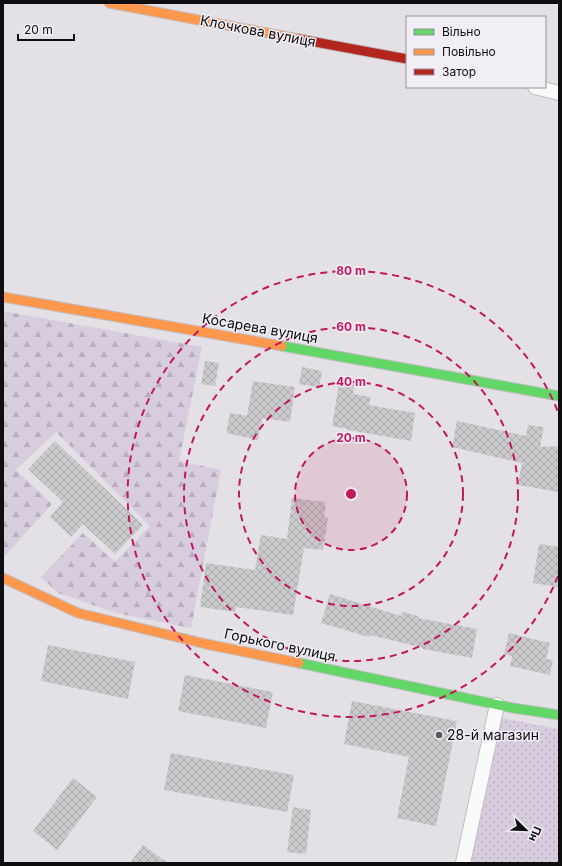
<svg xmlns="http://www.w3.org/2000/svg" width="562" height="866" viewBox="0 0 562 866" font-family="Inter,sans-serif">
<style>
.forest{fill:url(#forest-firs)}
.park{fill:url(#park-dots)}
.building{fill:url(#building-cross-hatch)}
.lines{fill:none;stroke-linecap:round;stroke-linejoin:round}
.street-casing{stroke:#c0bec2;stroke-width:16}
.fast-casing{stroke:#c0bec2;stroke-width:11}
.slow-casing{stroke:#c0bec2;stroke-width:11}
.jam-casing{stroke:#c0bec2;stroke-width:11}
.path{stroke:#cecdce;stroke-width:2.5;stroke-dasharray:2 2;stroke-linecap:butt}
.street{stroke:#fbfafb;stroke-width:14}
.fast{stroke:#63d668;stroke-width:9}
.slow{stroke:#ff974d;stroke-width:9}
.jam{stroke:#b3261e;stroke-width:9}
.ring{fill:none;stroke:#c2185b;stroke-width:2;stroke-dasharray:7 5}
.poi-dot{fill:#59575a;stroke:#f2eef5;stroke-width:1.5}
.labels{text-anchor:middle;stroke-width:3;stroke-linejoin:round;paint-order:stroke}
.street-label{font-size:14px;fill:#0e0d0f;stroke:#f2eef5}
.poi-label{font-size:14px;fill:#0e0d0f;stroke:#f2eef5;text-anchor:start}
.centre{fill:#c2185b;stroke:#f2eef5;stroke-width:2}
.ring-label{font-size:12px;text-anchor:middle;font-weight:bold;fill:#c2185b;stroke:#f2eef5;stroke-width:3;stroke-linejoin:round;paint-order:stroke}
</style>
<defs>
<pattern id="forest-firs" width="22" height="20" patternUnits="userSpaceOnUse"><rect width="22" height="20" fill="#d8ccdf"/><path d="M5 1l3.5 6h-7zM16 11l3.5 6h-7z" fill="#b8aebe"/></pattern>
<pattern id="park-dots" width="8" height="8" patternUnits="userSpaceOnUse"><rect width="8" height="8" fill="#d8ccdf"/><path d="M2 2h.1M6 6h.1" fill="none" stroke="#b8aebe" stroke-width="1.8" stroke-linecap="round"/></pattern>
<pattern id="building-cross-hatch" width="8" height="8" patternUnits="userSpaceOnUse"><rect width="8" height="8" fill="#cacacc"/><path d="M0 0l8 8M0 8l8-8" fill="none" stroke="#acacae"/></pattern>
</defs>
<rect width="100%" height="100%" fill="#e4e1e6"/>
<path class="forest" d="M 3,311 L 202,347 L 179,461 L 221,470 L 191,628 L 116,613 L 58,593 L 41,577 L 83,533 L 115,562 L 150,526 L 56,432 L 16,470 L 52,504 L 3,558 Z"/>
<path class="park" d="M 501,718 L 559,729 L 559,863 L 471,863 Z"/>
<path class="building" d="M 205,361 L 219,363 L 215,386 L 201,384 Z
M 302,367 L 322,371 L 319,387 L 299,384 Z
M 340,378 L 355,380 L 353,394 L 371,397 L 369,405 L 415,413 L 411,441 L 348,430 L 348,429 L 332,426 Z
M 253,381 L 295,387 L 290,422 L 262,418 L 258,440 L 226,433 L 230,413 L 247,416 Z
M 457,421 L 526,436 L 528,425 L 544,427 L 540,447 L 559,446 L 559,492 L 518,485 L 522,463 L 452,447 Z
M 55,441 L 143,525 L 115,554 L 83,524 L 71,537 L 50,517 L 63,502 L 28,469 Z
M 292,498 L 326,502 L 324,517 L 328,518 L 323,550 L 304,548 L 293,615 L 236,607 L 235,612 L 200,607 L 206,563 L 255,570 L 261,535 L 287,539 Z
M 539,544 L 559,547 L 559,587 L 533,583 Z
M 330,594 L 401,616 L 403,612 L 418,616 L 418,618 L 477,629 L 472,658 L 423,649 L 423,648 L 370,635 L 369,637 L 321,623 Z
M 509,633 L 550,643 L 546,659 L 553,660 L 550,675 L 510,666 L 512,656 L 504,654 Z
M 48,645 L 135,662 L 128,699 L 41,681 Z
M 185,675 L 273,692 L 266,728 L 178,711 Z
M 352,701 L 457,721 L 436,826 L 397,818 L 409,757 L 344,744 Z
M 171,753 L 294,775 L 287,812 L 164,790 Z
M 73,778 L 97,797 L 57,850 L 33,831 Z
M 293,807 L 311,810 L 306,854 L 287,852 Z
M 143,845 L 168,863 L 130,863 Z"/>
<g class="lines">
<g class="street-casing">
<path id="street" d="M 535,87 L 559,93
M 463,863 L 497,705"/>
</g>
<g class="fast-casing">
<path id="fast" d="M 282,346 L 559,396
M 299,663 L 513,708 L 559,715"/>
</g>
<g class="slow-casing">
<path id="slow" d="M 109,3 L 299,39
M 3,297 L 282,346
M 3,578 L 78,613 L 206,644 L 299,663"/>
</g>
<g class="jam-casing">
<path id="jam" d="M 299,39 L 407,59"/>
</g>
<path class="path" d="M 524,863 L 549,732"/>
<use href="#street" class="street"/>
<use href="#fast" class="fast"/>
<use href="#slow" class="slow"/>
<use href="#jam" class="jam"/>
</g>
<circle cx="351" cy="494" r="56" fill="#c2185b" fill-opacity=".12"/>
<g class="ring">
<circle cx="351" cy="494" r="56"/>
<circle cx="351" cy="494" r="112"/>
<circle cx="351" cy="494" r="167"/>
<path d="M558 576A223 223 0 1 1 558 412"/>
</g>
<circle class="poi-dot" cx="439" cy="735" r="4"/>
<g class="labels">
<g class="street-label">
<text transform="translate(258 31) rotate(11)" y="5">Клочкова вулиця</text>
<text transform="translate(260 328) rotate(10)" y="5">Косарева вулиця</text>
<text transform="translate(280 645) rotate(12)" y="5">Горького вулиця</text>
</g>
<g class="poi-label">
<text x="447" y="740">28-й магазин</text>
</g>
</g>
<circle cx="351" cy="494" r="6" class="centre"/>
<g class="ring-label">
<text x="351" y="275">80 m</text>
<text x="351" y="331">60 m</text>
<text x="351" y="386">40 m</text>
<text x="351" y="442">20 m</text>
</g>
<rect width="562" height="866" fill="none" stroke="#0e0d0f" stroke-width="8"/>
<rect x="406" y="16" width="140" height="72" fill="#f2eef5" stroke="#979499"/>
<rect x="414" y="29" width="20" height="6" fill="#63d668" stroke="#979499"/>
<text x="442" y="36" font-size="12" fill="#0e0d0f">Вільно</text>
<rect x="414" y="49" width="20" height="6" fill="#ff974d" stroke="#979499"/>
<text x="442" y="56" font-size="12" fill="#0e0d0f">Повільно</text>
<rect x="414" y="69" width="20" height="6" fill="#b3261e" stroke="#979499"/>
<text x="442" y="76" font-size="12" fill="#0e0d0f">Затор</text>
<g transform="translate(526 830) rotate(113)" stroke="#f2eef5" stroke-width="3" paint-order="stroke">
<path d="M0-3L7 15L0 10L-7 15Z" fill="#0e0d0f"/>
<text y="-6" font-size="11" font-weight="bold" text-anchor="middle" fill="#0e0d0f">Пн</text>
</g>
<path d="M18 34v6h56v-6" fill="none" stroke="#0e0d0f" stroke-width="2"/>
<text x="24" y="34" font-size="12" fill="#0e0d0f" stroke="#f2eef5" stroke-width="3" paint-order="stroke">20 m</text>
</svg>
